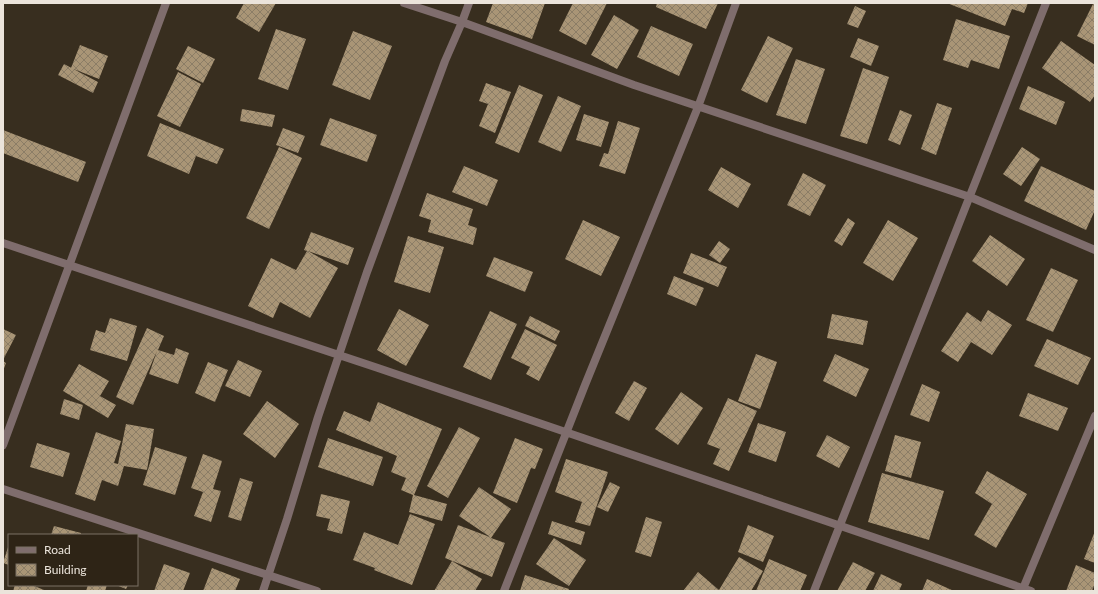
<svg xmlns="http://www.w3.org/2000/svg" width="1098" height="594" viewBox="0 0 1098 594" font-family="Lato,sans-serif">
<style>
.building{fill:url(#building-cross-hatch)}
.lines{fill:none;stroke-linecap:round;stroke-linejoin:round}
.minor{stroke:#7f6d6d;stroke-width:8}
</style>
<defs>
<pattern id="building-cross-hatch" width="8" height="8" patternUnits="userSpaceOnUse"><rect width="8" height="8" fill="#a99576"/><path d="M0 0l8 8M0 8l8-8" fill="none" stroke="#8b7d66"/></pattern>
</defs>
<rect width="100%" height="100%" fill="#382e1f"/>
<path class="building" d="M 244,3 L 276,3 L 259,32 L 236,18 Z
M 493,3 L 545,3 L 532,39 L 486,22 Z
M 573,3 L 607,3 L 586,45 L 559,31 Z
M 657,3 L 718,3 L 706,29 L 656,7 Z
M 947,3 L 1028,3 L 1024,13 L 1012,9 L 1005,26 Z
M 1093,4 L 1095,5 L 1095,45 L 1077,36 Z
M 855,6 L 866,11 L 858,28 L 847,24 Z
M 614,15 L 639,30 L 617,69 L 591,55 Z
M 956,19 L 1010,36 L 999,69 L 971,60 L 968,68 L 943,60 Z
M 651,26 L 693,44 L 679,76 L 637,57 Z
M 276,29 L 306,39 L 288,90 L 258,79 Z
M 353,31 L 392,46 L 370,100 L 332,85 Z
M 768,36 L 793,48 L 767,103 L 741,90 Z
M 858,38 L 879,46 L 871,66 L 850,57 Z
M 1061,41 L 1095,65 L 1095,95 L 1090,102 L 1042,68 Z
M 80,45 L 108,56 L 99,79 L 71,68 Z
M 188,46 L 215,59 L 203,83 L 176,69 Z
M 796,59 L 825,69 L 806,124 L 776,115 Z
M 64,64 L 98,82 L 93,93 L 58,75 Z
M 863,68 L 889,77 L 867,144 L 840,136 Z
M 178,72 L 201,84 L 180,127 L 157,116 Z
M 486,83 L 511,92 L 495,133 L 479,126 L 488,104 L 479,101 Z
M 519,85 L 543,95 L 519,153 L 495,143 Z
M 1028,86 L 1065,102 L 1056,125 L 1019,109 Z
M 558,96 L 581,106 L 561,152 L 538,142 Z
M 937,103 L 952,108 L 936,155 L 921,149 Z
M 242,109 L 275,115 L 272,127 L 240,121 Z
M 900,110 L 912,115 L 900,145 L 888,140 Z
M 584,114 L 609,122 L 601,147 L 576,140 Z
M 330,118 L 377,135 L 367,162 L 320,145 Z
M 618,121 L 640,128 L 625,174 L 599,166 L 604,153 L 608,154 Z
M 160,123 L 224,149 L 217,164 L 196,156 L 189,174 L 147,156 Z
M 283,128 L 305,136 L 298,153 L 276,145 Z
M 3,130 L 86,162 L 78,182 L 3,153 Z
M 279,147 L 302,158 L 269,229 L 246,218 Z
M 1022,147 L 1040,159 L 1021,186 L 1003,174 Z
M 464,166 L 498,180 L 487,206 L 452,192 Z
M 1041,166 L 1095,191 L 1095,210 L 1086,230 L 1024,201 Z
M 721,167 L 751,184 L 738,208 L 708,190 Z
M 803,173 L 826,185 L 810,216 L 787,205 Z
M 427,193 L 473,209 L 468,225 L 477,228 L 473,245 L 428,232 L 431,220 L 419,216 Z
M 848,218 L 855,223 L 842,246 L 834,241 Z
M 583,220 L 620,237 L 601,276 L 565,259 Z
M 888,220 L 918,238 L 893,281 L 863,263 Z
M 311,232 L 354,248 L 348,265 L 308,251 L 338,268 L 310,318 L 280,302 L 273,318 L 248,306 L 271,258 L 296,270 L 307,251 L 304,250 Z
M 990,235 L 1025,259 L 1007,286 L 972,261 Z
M 408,236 L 444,247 L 430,293 L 394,282 Z
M 719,241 L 730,249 L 720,263 L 709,255 Z
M 691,253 L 727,267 L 718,287 L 683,273 Z
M 494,257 L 533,272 L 525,292 L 486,276 Z
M 1051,268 L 1078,280 L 1053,332 L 1026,320 Z
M 674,276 L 704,288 L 696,306 L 667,294 Z
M 399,309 L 429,325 L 406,366 L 377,350 Z
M 988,310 L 1012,325 L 992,355 L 971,342 L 958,362 L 941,351 L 967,312 L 981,322 Z
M 490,311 L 517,324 L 491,380 L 463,367 Z
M 832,314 L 868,321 L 863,345 L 827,338 Z
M 530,316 L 560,331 L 555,341 L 525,326 Z
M 110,318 L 137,326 L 127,361 L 90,350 L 96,330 L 105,333 Z
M 147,328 L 164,336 L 158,350 L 174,355 L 176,348 L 189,353 L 178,384 L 149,374 L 157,351 L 133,405 L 116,397 Z
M 3,329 L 16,335 L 3,360 Z
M 525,329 L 557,345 L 539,381 L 526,374 L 530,367 L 511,358 Z
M 1047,339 L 1091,358 L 1078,385 L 1034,366 Z
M 756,354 L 777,362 L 760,409 L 738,401 Z
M 835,354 L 869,369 L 856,397 L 823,381 Z
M 238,360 L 262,371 L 250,397 L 225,386 Z
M 3,361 L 6,363 L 3,371 Z
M 208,362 L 228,370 L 215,402 L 195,393 Z
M 79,364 L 109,381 L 100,396 L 116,405 L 108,418 L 63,391 Z
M 634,381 L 647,388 L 629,421 L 615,413 Z
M 922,384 L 940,392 L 929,422 L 910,415 Z
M 681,392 L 703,408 L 678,445 L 655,429 Z
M 1028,393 L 1068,408 L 1058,431 L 1019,416 Z
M 728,398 L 757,411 L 729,471 L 713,464 L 720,449 L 707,444 Z
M 64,399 L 83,405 L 79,420 L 60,414 Z
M 267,401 L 299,424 L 275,458 L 243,434 Z
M 378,402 L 442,429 L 414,495 L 447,504 L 442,521 L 409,512 L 413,495 L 401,490 L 406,478 L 391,472 L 397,456 L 336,430 L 344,411 L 370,422 Z
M 758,423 L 786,432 L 776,462 L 748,452 Z
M 126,424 L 154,429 L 147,470 L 124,466 L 118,486 L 102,480 L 95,501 L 75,494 L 96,432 L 121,441 L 114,463 L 118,464 Z
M 459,427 L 480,438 L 448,498 L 427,486 Z
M 827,435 L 850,447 L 839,468 L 816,456 Z
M 895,435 L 921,442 L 911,478 L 885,471 Z
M 328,438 L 383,457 L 373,486 L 318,467 Z
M 515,438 L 543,449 L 535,469 L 531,468 L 517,503 L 493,493 Z
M 37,443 L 70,453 L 63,477 L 30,467 Z
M 155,447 L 187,457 L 175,495 L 143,485 Z
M 203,454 L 222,461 L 213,489 L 221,491 L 211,522 L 194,516 L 203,492 L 191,488 Z
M 566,459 L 608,472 L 590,526 L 575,522 L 582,502 L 555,492 Z
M 987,471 L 1027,494 L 996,548 L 974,535 L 992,504 L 975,493 Z
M 882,473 L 944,491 L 929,540 L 868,522 Z
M 240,478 L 253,482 L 241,521 L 228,517 Z
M 610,482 L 620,487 L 608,512 L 597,507 Z
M 479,487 L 511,509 L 491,538 L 505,543 L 492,577 L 445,558 L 458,525 L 490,537 L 459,516 Z
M 321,494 L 350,501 L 342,534 L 327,530 L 330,519 L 316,516 Z
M 410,514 L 435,524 L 412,585 L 374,570 L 375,568 L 353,560 L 364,532 L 398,545 Z
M 646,517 L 662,522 L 651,557 L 635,552 Z
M 552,521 L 585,532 L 581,545 L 548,534 Z
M 748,525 L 774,536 L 763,562 L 738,552 Z
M 54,526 L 81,533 L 81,535 L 51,535 Z
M 1095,531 L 1095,563 L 1084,559 Z
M 554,538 L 586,560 L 569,586 L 536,564 Z
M 9,544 L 9,565 L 3,563 Z
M 739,557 L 763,571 L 751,591 L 683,591 L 698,572 L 719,590 Z
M 769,559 L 807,575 L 800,591 L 756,591 Z
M 452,561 L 482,579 L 475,591 L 434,591 Z
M 853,562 L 875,573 L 865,591 L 837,591 Z
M 164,564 L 190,573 L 183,591 L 154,591 Z
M 1076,565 L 1095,573 L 1095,583 L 1092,591 L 1066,591 Z
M 212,568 L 240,579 L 235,591 L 203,591 Z
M 881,574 L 902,584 L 899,591 L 873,591 Z
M 525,575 L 569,589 L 568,591 L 520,591 Z
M 927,579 L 954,591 L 922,591 Z
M 15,585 L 32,585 L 44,590 L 43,591 L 13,591 Z
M 88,585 L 107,585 L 105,591 L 86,591 Z
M 116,585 L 128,585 L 126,589 Z"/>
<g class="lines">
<path class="minor" d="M 404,3 L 462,22 L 634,85 L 970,197 L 1095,250
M 3,243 L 378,368 L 1031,591
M 3,445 L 166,3
M 3,489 L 317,591
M 263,591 L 287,519 L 318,417 L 367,272 L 445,61 L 462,22 L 469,3
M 504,591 L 585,385 L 698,107 L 736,3
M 814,591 L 1046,3
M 1022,591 L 1095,416"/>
</g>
<rect width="1098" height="594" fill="none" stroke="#ebe4db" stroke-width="8"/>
<rect x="8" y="534" width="130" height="52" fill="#2e2416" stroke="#7a7165"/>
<rect x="16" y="547" width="20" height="6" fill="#7f6d6d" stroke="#7a7165"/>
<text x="44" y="554" font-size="12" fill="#ebe4db">Road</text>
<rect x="16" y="564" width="20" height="12" fill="url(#building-cross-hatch)" stroke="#7a7165"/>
<text x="44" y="574" font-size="12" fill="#ebe4db">Building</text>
</svg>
